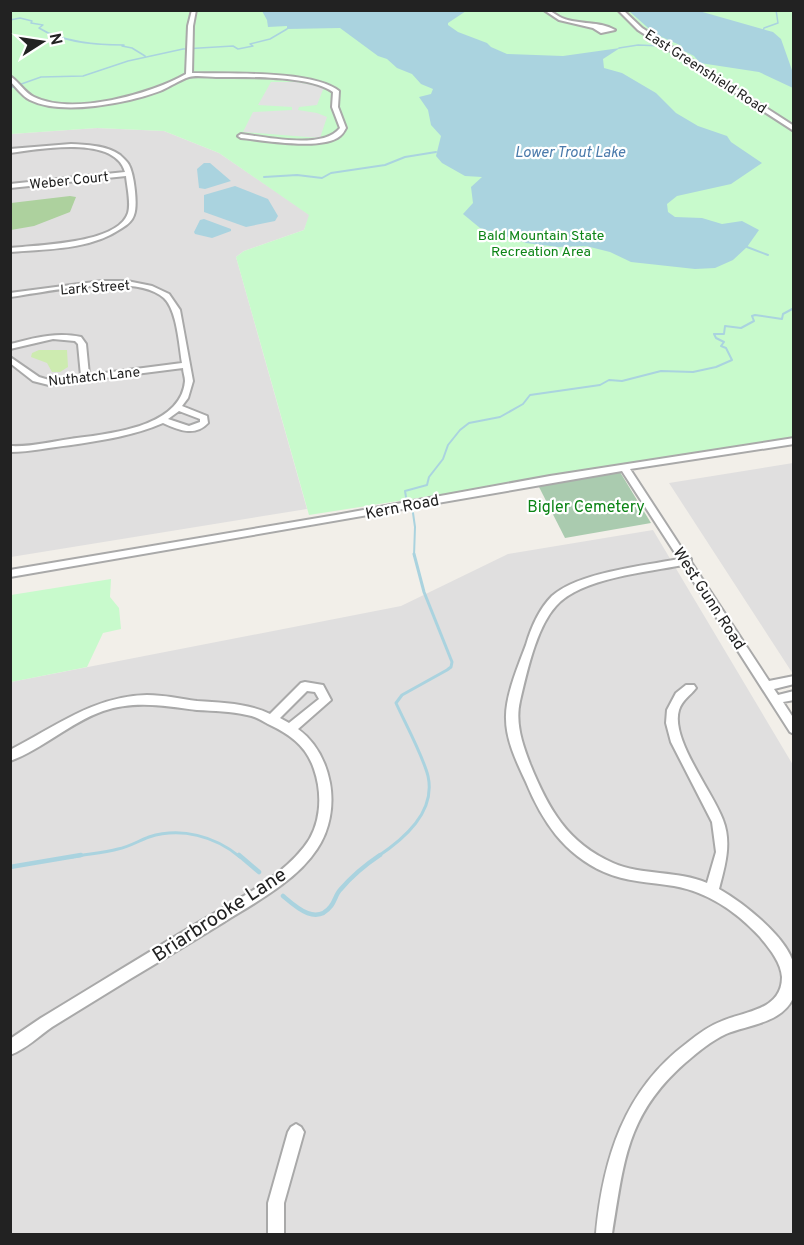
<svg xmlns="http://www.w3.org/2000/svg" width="804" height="1245" viewBox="0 0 804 1245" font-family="Overpass,sans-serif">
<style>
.residential{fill:#e0dfdf}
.grass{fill:#cdebb0}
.forest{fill:#add19e}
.cemetery{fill:#aacbaf}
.park{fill:#c8facc}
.parking{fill:#e2e2e2}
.water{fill:#aad3df}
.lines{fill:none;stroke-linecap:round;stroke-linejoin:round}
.stream-far3{stroke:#aad3df;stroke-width:1.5}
.stream-far2{stroke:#aad3df;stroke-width:2}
.stream-far1{stroke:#aad3df;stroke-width:3}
.stream{stroke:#aad3df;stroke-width:4.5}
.street-casing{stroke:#a9a9a9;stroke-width:4}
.street{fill:#fff;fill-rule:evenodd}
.labels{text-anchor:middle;stroke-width:4.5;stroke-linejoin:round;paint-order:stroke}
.far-street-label{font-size:14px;fill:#222;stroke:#fff}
.far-park-label{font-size:14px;fill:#0c8416;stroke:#fff}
.far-water-label{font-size:15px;font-style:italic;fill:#4a7aab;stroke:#fff}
.street-label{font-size:16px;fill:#222;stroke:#fff}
.park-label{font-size:16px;fill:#0c8416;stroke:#fff}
.near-street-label{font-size:20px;fill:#222;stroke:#fff}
</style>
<rect width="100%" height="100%" fill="#f2efe9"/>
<path class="residential" d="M 97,128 L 164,131 L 219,153 L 310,215 L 304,230 L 244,251 L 236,257 L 307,509 L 11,557 L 11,134 Z
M 793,463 L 794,463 L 793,674 L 669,483 Z
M 653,530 L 793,765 L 793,1234 L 11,1234 L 11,682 L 401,606 L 508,554 Z"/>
<path class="grass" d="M 39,350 L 67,350 L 68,367 L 60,372 L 52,372 L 47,363 L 31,357 L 32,353 Z"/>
<path class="forest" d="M 70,196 L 76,197 L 70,212 L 34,226 L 11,230 L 11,203 Z"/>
<path class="cemetery" d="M 620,472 L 651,523 L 565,538 L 538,485 Z"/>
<path class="park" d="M 11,11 L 793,11 L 793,439 L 309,515 L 236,257 L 244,251 L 304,230 L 309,215 L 219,153 L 164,131 L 97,128 L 11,134 Z
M 111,579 L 110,597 L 119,608 L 121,629 L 103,633 L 87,667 L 11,682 L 11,595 Z"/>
<path class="parking" d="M 271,82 L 296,82 L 324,87 L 317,105 L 299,107 L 298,110 L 317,113 L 327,117 L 320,138 L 243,132 L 253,112 L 292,110 L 292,107 L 258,105 Z"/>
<path class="water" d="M 262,11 L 466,11 L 448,23 L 448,25 L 458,32 L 487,43 L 491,47 L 507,54 L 563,56 L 620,48 L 603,59 L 604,68 L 622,73 L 656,93 L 676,113 L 698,126 L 727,136 L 731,142 L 762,163 L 731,184 L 677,196 L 667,204 L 668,212 L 675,217 L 702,218 L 722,224 L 742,221 L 759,230 L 747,247 L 733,260 L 715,268 L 695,269 L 631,262 L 610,252 L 586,246 L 558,247 L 526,243 L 480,228 L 463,214 L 473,203 L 471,187 L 482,177 L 465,176 L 442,163 L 436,156 L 441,136 L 431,125 L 428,110 L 419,97 L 431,94 L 433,89 L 421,84 L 412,74 L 397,68 L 387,59 L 378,56 L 340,28 L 287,29 L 287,26 L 268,27 L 267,20 Z
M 629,11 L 699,11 L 773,32 L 781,39 L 793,73 L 793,88 L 759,72 L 700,63 L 694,56 L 680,49 L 682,46 L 655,34 Z
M 204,163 L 210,163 L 231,181 L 205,189 L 199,188 L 197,169 Z
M 235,186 L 268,199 L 278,216 L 275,221 L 246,227 L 204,212 L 204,195 Z
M 204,219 L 231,229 L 231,231 L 212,238 L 195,234 L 194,232 L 200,220 Z"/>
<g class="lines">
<path class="stream-far3" d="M 10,20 L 20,18 L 32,21 L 31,23 L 43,25 L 39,28 C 61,42 99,45 124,45 L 122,46 L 132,48 L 145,56
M 763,31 L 764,28 L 778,23 L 776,10
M 619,48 L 638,45 L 686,47
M 10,88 L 41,77 L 83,76 L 128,61 L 183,49 L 233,46 L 238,49 L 253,46 L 250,44 L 270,39 L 287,29"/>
<path class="stream-far2" d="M 264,177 L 297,175 L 322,178 L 331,173 L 385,165 L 405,157 L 436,152
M 747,247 L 768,255
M 406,497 L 405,491 L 427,485 L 429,477 L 443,459 L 448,445 L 460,430 L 469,423 L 500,417 L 523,404 L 530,395 L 600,385 L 609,380 L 622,381 L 661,371 L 693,372 L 716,367 L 732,360 L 726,348 L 721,346 L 724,342 L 716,338 L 714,334 L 724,334 L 725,326 L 741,328 L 754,321 L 752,316 L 755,315 L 782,319 L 783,314 L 794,308
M 413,513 L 415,527 L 414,556"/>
<path class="stream-far1" d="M 72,857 C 87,854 103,853 118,849 C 129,847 138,841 149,837 C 181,827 215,836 240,857
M 377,857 C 404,839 436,812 428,776 C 423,756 405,723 396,703 L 402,695 L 447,670 L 451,667 L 452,662 L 424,592 L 414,554"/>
<path class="stream" d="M 239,855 L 259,872
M 10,867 L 81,855
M 283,896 C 296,907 316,926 331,906 C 335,901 336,894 340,890 C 351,877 365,865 380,855"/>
<g class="street-casing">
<path id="street" d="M 192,10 L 196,10 L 193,26 L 192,73 C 227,74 313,70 339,91 L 338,107 L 346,128 C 344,131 343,134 340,136 C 323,151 263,140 241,138 L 238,136 L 241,134 C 266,137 323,150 340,128 L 332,107 L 333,92 C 308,75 247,77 216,77 C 208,77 197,75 189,77 C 179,80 170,87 160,91 C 128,103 62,116 30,100 C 22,96 16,87 10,81 L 10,76 C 19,82 25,93 34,97 C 73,116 151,94 186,74 L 188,26 Z
M 544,10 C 552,10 555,15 562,18 C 579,25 600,21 615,30 L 601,33 L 593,28 L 559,20 Z
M 618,10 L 623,10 L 642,28 L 794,126 L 794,131 L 638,30 Z
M 71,144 C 87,145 106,145 120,155 C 123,158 127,161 129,165 C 134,174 138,205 134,215 C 132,221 127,225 122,228 C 90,250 48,249 10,252 L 10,248 C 37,245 118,244 128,213 C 131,203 127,187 126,176 L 10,188 L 10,184 L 125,172 C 115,135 39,149 10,153 L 10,149 Z
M 102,281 L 127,281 L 152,286 L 169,294 L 180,310 L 193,381 L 188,398 L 182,406 L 207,416 L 208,423 C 195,437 178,430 163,423 C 133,436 103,440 71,445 C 51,447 31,452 10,452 L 10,446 C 31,447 50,442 70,439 C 105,434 181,429 185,381 C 185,377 183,372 183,368 L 49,385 L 33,381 L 10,363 L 10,357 L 39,377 L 49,380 L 81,376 L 78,344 L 75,341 L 53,339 L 10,349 L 10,344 L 15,343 C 37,337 58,332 81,337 L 86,344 L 89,375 L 182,363 C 179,345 177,310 164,298 C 136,272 45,292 10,297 L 10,293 ZM 179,411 L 200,419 L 200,422 L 189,426 L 168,419 Z
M 794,438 L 794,444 L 630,469 L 688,558 L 691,559 L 691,562 L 769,681 L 794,676 L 794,684 L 774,689 L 778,695 L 794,691 L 794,700 L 783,702 L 794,719 L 794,734 L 790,732 L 683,565 C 648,572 580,578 556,606 C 536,628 527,672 520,701 C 515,723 522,743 530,764 C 548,808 567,843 613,863 C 642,876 677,870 707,883 L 716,852 L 712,822 L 671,742 L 666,723 L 667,710 L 676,693 L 686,685 L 694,685 L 696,688 C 690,696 682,700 679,710 C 670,739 713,792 723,820 C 732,843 725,866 719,889 C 742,902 789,938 794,966 C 794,970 794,976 794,980 C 794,985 795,993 793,998 C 782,1023 748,1025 726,1034 C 711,1041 698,1052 685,1063 C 626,1115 624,1162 612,1234 L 596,1234 C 603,1159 624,1090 687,1043 C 698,1034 709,1026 722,1021 C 746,1011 782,1010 782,977 C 781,962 769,948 760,937 C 737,912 708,892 674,886 C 650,882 626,882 604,872 C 564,854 542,821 526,782 C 517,763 506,740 506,719 C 505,697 518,666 526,645 C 531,628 539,609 552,596 C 579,572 644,566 679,559 L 622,471 L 10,577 L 10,570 L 336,515 L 550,476 Z
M 305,682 L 323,685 L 331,700 L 298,729 C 316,742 326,762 330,783 C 334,805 330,830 317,849 C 296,881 256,902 224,922 C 193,941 162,960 130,979 C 104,995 78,1011 52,1027 C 39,1036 26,1049 10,1055 L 10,1039 L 41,1018 C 94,986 147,953 201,921 C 236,900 278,880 304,847 C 321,826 323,795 314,769 C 306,745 289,734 268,724 C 261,720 255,716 247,715 C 231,711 214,711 197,710 C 165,706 135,700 103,711 C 69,723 43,749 10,761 L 10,750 C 55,727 94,696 147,695 C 164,695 181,699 197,701 C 222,703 247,703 270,714 L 301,683 ZM 307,691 L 315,692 L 319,699 L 289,723 L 280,718 Z
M 296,1124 L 301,1127 L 304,1132 L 284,1203 L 284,1234 L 268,1234 L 268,1203 L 288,1132 L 291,1127 Z"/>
</g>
<use href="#street" class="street"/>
</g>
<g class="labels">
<g class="far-street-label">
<text transform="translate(706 71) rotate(33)" y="5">East Greenshield Road</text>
<text transform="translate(69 180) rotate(-6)" y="5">Weber Court</text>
<text transform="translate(95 287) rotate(-4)" y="5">Lark Street</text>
<text transform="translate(94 376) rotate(-6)" y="5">Nuthatch Lane</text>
</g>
<g class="far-park-label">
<text x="541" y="240">Bald Mountain State<tspan x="541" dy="16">Recreation Area</tspan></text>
</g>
<g class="far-water-label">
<text x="570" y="157">Lower Trout Lake</text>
</g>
<g class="street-label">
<text transform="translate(402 506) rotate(-11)" y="6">Kern Road</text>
<text transform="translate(710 598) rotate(57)" y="6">West Gunn Road</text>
</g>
<g class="park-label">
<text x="586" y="512">Bigler Cemetery</text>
</g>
<g class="near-street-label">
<text transform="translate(219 914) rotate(-33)" y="7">Briarbrooke Lane</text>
</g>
</g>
<rect width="804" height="1245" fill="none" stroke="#222222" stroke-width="24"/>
<g transform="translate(42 42) rotate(78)" stroke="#ffffff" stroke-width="4.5" paint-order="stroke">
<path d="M0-4.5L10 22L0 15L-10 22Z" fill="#222222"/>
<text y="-9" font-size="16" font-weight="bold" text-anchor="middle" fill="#222222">N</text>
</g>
</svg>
